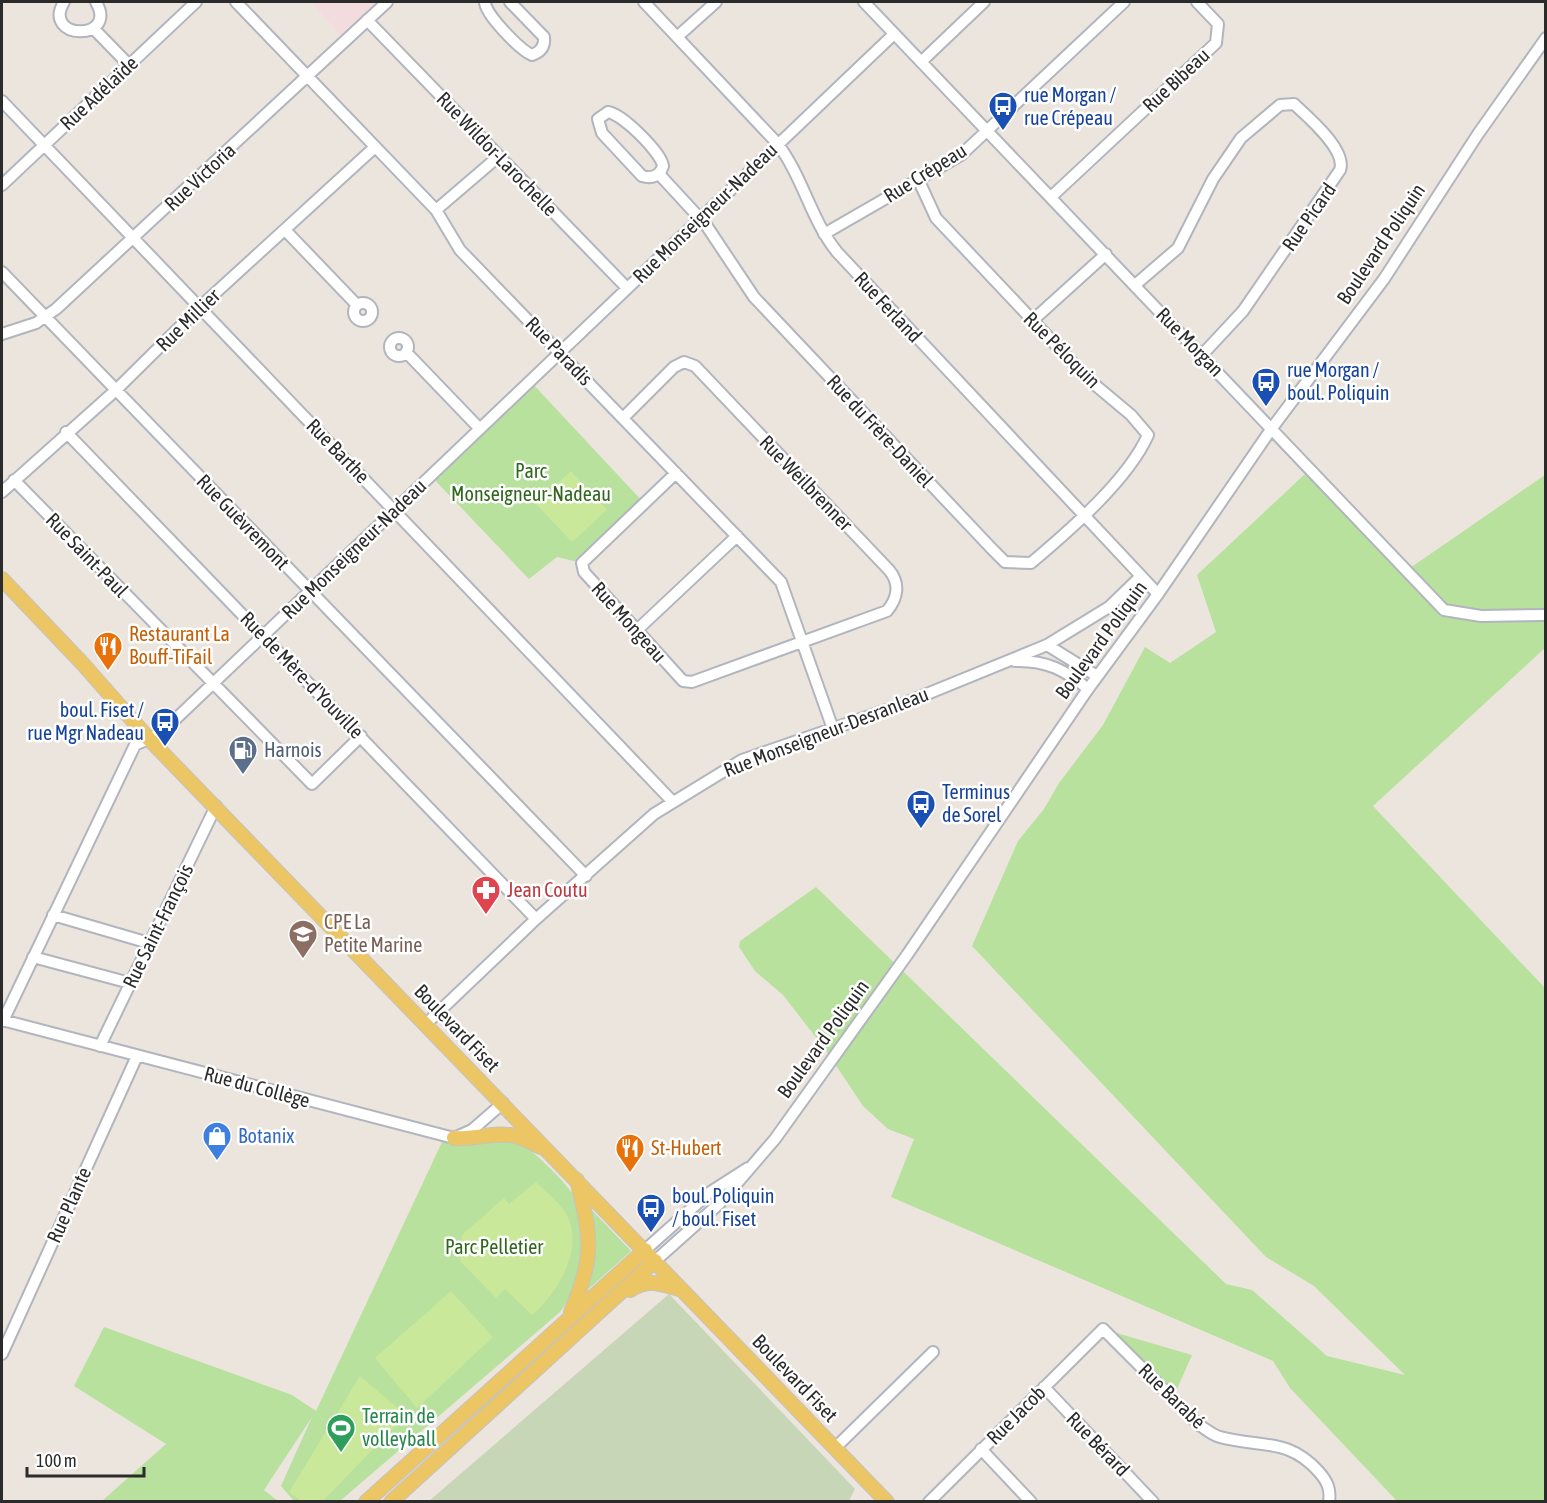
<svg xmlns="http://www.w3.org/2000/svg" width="1547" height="1503" viewBox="0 0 1547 1503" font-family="'Asap Condensed',sans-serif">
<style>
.medical{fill:#f3dcde}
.green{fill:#b7e19d}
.cemetery{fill:#c7d6b6}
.pitch{fill:#cae899}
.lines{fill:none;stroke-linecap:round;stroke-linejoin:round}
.minor-casing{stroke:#b1b5be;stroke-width:14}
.major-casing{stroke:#c4c4c4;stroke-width:16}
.minor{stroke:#fff;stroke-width:10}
.major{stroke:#ecc564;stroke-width:14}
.labels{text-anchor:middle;stroke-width:5;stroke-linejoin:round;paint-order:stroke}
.street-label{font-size:20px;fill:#2b2b2b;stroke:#fff}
.transit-label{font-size:20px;fill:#164399;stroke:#fff;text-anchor:start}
.park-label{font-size:20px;fill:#30661d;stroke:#fff}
.food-label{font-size:20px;fill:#c56008;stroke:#fff;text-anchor:start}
.service-label{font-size:20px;fill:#4e5e75;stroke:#fff;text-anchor:start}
.health-label{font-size:20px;fill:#be3a42;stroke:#fff;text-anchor:start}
.education-label{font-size:20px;fill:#785e54;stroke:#fff;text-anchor:start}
.shop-label{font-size:20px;fill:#366cbe;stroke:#fff;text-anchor:start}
.leisure-label{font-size:20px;fill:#27864d;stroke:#fff;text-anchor:start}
</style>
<rect width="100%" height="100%" fill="#ece5de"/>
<path class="medical" d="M 310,2 L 381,2 L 343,37 Z"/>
<path class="green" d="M 530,381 L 644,503 L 582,563 L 557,557 L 529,579 L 431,476 Z
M 1305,474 L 1410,568 L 1545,475 L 1545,648 L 1373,806 L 1545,988 L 1545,1501 L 1397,1501 L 1290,1388 L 1273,1361 L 891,1197 L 914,1139 L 888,1129 L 863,1106 L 825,1049 L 783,995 L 755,971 L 739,947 L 740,941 L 816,887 L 1226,1284 L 1252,1290 L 1327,1356 L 1405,1375 L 1314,1286 L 1266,1257 L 972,946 L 1018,841 L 1044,809 L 1059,783 L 1103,725 L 1145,647 L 1170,663 L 1216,632 L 1197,575 Z
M 520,1140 C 537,1157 558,1173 572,1193 C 599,1230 586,1278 560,1312 L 340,1501 L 294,1501 L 281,1486 L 312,1417 L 264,1490 L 278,1501 L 102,1501 L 166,1444 L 74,1386 L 104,1327 L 292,1395 L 316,1411 L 442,1142 Z
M 585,1203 L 631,1251 L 582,1295 Z
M 1103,1329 L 1192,1355 L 1173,1398 Z"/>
<path class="cemetery" d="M 669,1294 L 855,1489 L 849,1501 L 429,1501 Z"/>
<path class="pitch" d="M 571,471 L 607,510 L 572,542 L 536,504 Z
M 536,1182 C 545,1191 556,1200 563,1209 C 588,1244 559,1292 532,1315 L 505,1289 L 496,1298 L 460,1261 L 462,1235 L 504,1198 L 509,1204 Z
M 451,1291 L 493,1337 L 417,1408 L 375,1358 Z
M 360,1376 L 406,1415 L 323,1501 L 301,1501 L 289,1492 Z"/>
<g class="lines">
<g class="minor-casing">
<path id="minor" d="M 64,2 C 41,40 119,42 96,2
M 236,2 L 436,210 L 460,250 L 781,582 L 833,729
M 485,2 C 485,14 520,50 532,55 C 541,52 545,46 544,37 L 510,2
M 644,2 L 777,143 C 803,177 811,220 837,252 L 1158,594
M 864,2 L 1444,610 L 1481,616 L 1546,615
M 367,20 L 627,288
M 93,28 L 129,65
M 677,37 L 716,2
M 921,62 L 984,2
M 2,101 L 672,801
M 608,112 C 622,114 661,152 663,166 C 660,176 652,179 642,176 L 602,133 L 598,119 Z
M 659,174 L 706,225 L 754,297 L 992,549 L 1005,562 L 1031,563 C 1069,531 1128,480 1148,435 L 1131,415 L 1088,379 L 936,218 L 918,179
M 2,185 L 196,2
M 1051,197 L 1216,43 L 1218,24 L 1197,2
M 436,210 L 499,156
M 285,230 L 357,305
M 824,234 L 961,155 L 1124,2
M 2,272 L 586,876
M 1135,285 L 1178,248 L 1213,179 L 1241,138 L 1280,105 L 1294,104 C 1308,117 1347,150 1340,170 L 1243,311 L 1202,355
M354 312a9 9 0 1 1 18 0a9 9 0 1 1-18 0Z
M 1032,321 L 1106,254
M 2,334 L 36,323 L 56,309 L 387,2
M390 347a9 9 0 1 1 18 0a9 9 0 1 1-18 0Z
M 406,352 L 480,429
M 623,418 L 674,367 L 684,362 L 695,366 L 889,570 C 900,583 898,598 887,611 L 692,682 L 683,681 L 584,572 L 582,563 L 676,473
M 66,432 L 536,919
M 14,480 L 312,784 L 361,736
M 2,492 L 116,390 L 200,307 L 375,147
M 637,630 L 737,536
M 1047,645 L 1097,676
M 1015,661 C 1046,660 1065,670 1088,689
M 53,915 L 149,943
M 33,957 L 130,983
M 2,1020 L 454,1138 L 472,1130 L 503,1103
M 3,1021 L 135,745 L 161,733 L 894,34
M 427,1023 L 536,919 L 654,814 L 742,760 L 895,707 L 1047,645 L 1109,607 L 1141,576
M 100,1046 L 216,806
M 645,1250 L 709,1193 L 748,1168
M 655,1261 L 720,1203 L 775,1139 L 907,955 L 1088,689 L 1158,594 L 1272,428 L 1384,279 L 1478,134 L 1546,38
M 2,1354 L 137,1056
M 1044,1387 L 1153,1502
M 835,1448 L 933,1352
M 981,1449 L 1031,1502
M 929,1502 L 1103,1329 L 1199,1425 C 1206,1429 1212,1435 1220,1437 C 1260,1448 1288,1437 1319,1472 C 1327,1481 1331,1489 1329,1502"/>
</g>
<g class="major-casing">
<path id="major" d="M 2,579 L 82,663 L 149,739 L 887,1502
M 454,1138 C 474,1140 496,1131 515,1136 C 524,1138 533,1144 541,1147
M 630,1290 C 648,1278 662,1284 682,1290
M 571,1312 C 595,1257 591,1236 577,1180
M 366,1502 L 645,1250
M 391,1502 L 655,1261"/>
</g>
<use href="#minor" class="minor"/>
<use href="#major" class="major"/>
</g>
<defs>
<g id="bus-pin" transform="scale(1.5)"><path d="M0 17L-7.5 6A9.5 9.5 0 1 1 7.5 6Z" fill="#1a4fb4" stroke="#fff"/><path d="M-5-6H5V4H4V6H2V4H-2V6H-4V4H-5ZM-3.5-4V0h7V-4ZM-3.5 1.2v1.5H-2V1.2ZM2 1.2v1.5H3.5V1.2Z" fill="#fff"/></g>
<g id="restaurant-pin" transform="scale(1.5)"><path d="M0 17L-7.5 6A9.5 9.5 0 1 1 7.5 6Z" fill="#e8710a" stroke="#fff"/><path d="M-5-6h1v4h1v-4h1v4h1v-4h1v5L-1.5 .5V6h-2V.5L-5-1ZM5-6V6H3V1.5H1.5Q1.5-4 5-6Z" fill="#fff"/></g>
<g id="fuel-pin" transform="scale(1.5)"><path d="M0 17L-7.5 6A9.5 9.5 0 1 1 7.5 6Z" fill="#5c6f8a" stroke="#fff"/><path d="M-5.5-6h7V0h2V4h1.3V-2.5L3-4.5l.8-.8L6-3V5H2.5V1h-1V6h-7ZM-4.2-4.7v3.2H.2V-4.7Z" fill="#fff"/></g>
<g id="pharmacy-pin" transform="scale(1.5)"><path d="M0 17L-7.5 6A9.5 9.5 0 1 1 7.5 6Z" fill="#e0444e" stroke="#fff"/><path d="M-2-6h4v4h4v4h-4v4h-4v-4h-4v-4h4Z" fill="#fff"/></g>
<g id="school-pin" transform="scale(1.5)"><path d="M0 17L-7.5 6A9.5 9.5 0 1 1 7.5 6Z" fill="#8d6e63" stroke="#fff"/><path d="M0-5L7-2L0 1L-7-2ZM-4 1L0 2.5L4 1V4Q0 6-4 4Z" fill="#fff"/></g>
<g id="shop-pin" transform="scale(1.5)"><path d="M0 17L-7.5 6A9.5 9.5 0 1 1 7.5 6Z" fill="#3f7fe0" stroke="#fff"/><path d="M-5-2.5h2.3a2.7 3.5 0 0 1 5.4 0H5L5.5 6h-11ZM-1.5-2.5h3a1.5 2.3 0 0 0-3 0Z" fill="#fff"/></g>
<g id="stadium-pin" transform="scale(1.5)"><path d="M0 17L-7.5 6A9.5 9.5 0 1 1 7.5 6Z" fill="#2e9e5b" stroke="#fff"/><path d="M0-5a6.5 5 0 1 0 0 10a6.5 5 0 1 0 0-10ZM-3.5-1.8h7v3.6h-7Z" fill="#fff"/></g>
</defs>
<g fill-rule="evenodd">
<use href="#bus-pin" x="1003" y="106"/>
<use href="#bus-pin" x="1266" y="382"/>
<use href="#restaurant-pin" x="108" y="646"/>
<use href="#bus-pin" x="165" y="722"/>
<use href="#fuel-pin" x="243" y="750"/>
<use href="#bus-pin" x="921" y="804"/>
<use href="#pharmacy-pin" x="486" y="890"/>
<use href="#school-pin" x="303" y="934"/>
<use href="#shop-pin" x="217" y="1136"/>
<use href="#restaurant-pin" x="630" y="1148"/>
<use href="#bus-pin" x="651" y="1208"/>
<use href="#stadium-pin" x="341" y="1428"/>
</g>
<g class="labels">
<g class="street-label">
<text transform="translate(1176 80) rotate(-43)" y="7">Rue Bibeau</text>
<text transform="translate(99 93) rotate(-43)" y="7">Rue Adélaïde</text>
<text transform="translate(497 154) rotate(46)" y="7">Rue Wildor-Larochelle</text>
<text transform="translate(925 173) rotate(-32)" y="7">Rue Crépeau</text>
<text transform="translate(200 177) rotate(-43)" y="7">Rue Victoria</text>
<text transform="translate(705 213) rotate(-44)" y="7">Rue Monseigneur-Nadeau</text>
<text transform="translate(1309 217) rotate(-55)" y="7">Rue Picard</text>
<text transform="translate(1381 244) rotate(-56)" y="7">Boulevard Poliquin</text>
<text transform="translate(888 307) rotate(47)" y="7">Rue Ferland</text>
<text transform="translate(188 320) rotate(-44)" y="7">Rue Millier</text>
<text transform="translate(1190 342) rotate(46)" y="7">Rue Morgan</text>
<text transform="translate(1062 350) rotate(45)" y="7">Rue Péloquin</text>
<text transform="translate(559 351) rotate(46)" y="7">Rue Paradis</text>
<text transform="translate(880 431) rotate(47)" y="7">Rue du Frère-Daniel</text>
<text transform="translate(338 451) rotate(46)" y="7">Rue Barthe</text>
<text transform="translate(806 483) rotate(46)" y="7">Rue Weilbrenner</text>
<text transform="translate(243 522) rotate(46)" y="7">Rue Guèvremont</text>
<text transform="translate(354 549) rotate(-44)" y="7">Rue Monseigneur-Nadeau</text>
<text transform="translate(87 555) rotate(46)" y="7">Rue Saint-Paul</text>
<text transform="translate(629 622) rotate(48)" y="7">Rue Mongeau</text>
<text transform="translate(1101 640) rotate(-54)" y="7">Boulevard Poliquin</text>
<text transform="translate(302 675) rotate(46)" y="7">Rue de Mère-d'Youville</text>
<text transform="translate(826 732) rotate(-21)" y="7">Rue Monseigneur-Desranleau</text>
<text transform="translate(158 926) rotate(-64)" y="7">Rue Saint-François</text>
<text transform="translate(457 1028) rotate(46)" y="7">Boulevard Fiset</text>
<text transform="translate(823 1039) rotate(-54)" y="7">Boulevard Poliquin</text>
<text transform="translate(257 1087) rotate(15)" y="7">Rue du Collège</text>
<text transform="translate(69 1205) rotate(-66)" y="7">Rue Plante</text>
<text transform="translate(795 1378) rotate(46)" y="7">Boulevard Fiset</text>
<text transform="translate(1172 1396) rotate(44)" y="7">Rue Barabé</text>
<text transform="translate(1016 1415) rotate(-45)" y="7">Rue Jacob</text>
<text transform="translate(1098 1444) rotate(46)" y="7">Rue Bérard</text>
</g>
<g class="transit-label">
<text x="1024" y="102">rue Morgan /<tspan x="1024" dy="23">rue Crépeau</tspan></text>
<text x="1287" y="377">rue Morgan /<tspan x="1287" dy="23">boul. Poliquin</tspan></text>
<text x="144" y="717" text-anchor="end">boul. Fiset /<tspan x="144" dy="23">rue Mgr Nadeau</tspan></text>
<text x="942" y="799">Terminus<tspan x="942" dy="23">de Sorel</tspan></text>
<text x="672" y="1203">boul. Poliquin<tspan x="672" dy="23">/ boul. Fiset</tspan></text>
</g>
<g class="park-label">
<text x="531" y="478">Parc<tspan x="531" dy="23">Monseigneur-Nadeau</tspan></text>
<text x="494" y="1254">Parc Pelletier</text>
</g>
<g class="food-label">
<text x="129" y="641">Restaurant La<tspan x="129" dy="23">Bouff-TiFail</tspan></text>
<text x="651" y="1155">St-Hubert</text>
</g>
<g class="service-label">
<text x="264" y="757">Harnois</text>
</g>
<g class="health-label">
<text x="507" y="897">Jean Coutu</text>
</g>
<g class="education-label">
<text x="324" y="929">CPE La<tspan x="324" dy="23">Petite Marine</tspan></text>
</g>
<g class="shop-label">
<text x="238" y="1143">Botanix</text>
</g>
<g class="leisure-label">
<text x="362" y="1423">Terrain de<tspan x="362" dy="23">volleyball</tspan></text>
</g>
</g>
<rect width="1547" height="1503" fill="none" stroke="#2b2b2b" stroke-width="6"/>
<path d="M27 1467v9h117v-9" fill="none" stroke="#2b2b2b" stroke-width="3"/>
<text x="36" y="1467" font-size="18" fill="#2b2b2b" stroke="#ffffff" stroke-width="4.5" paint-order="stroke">100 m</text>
</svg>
